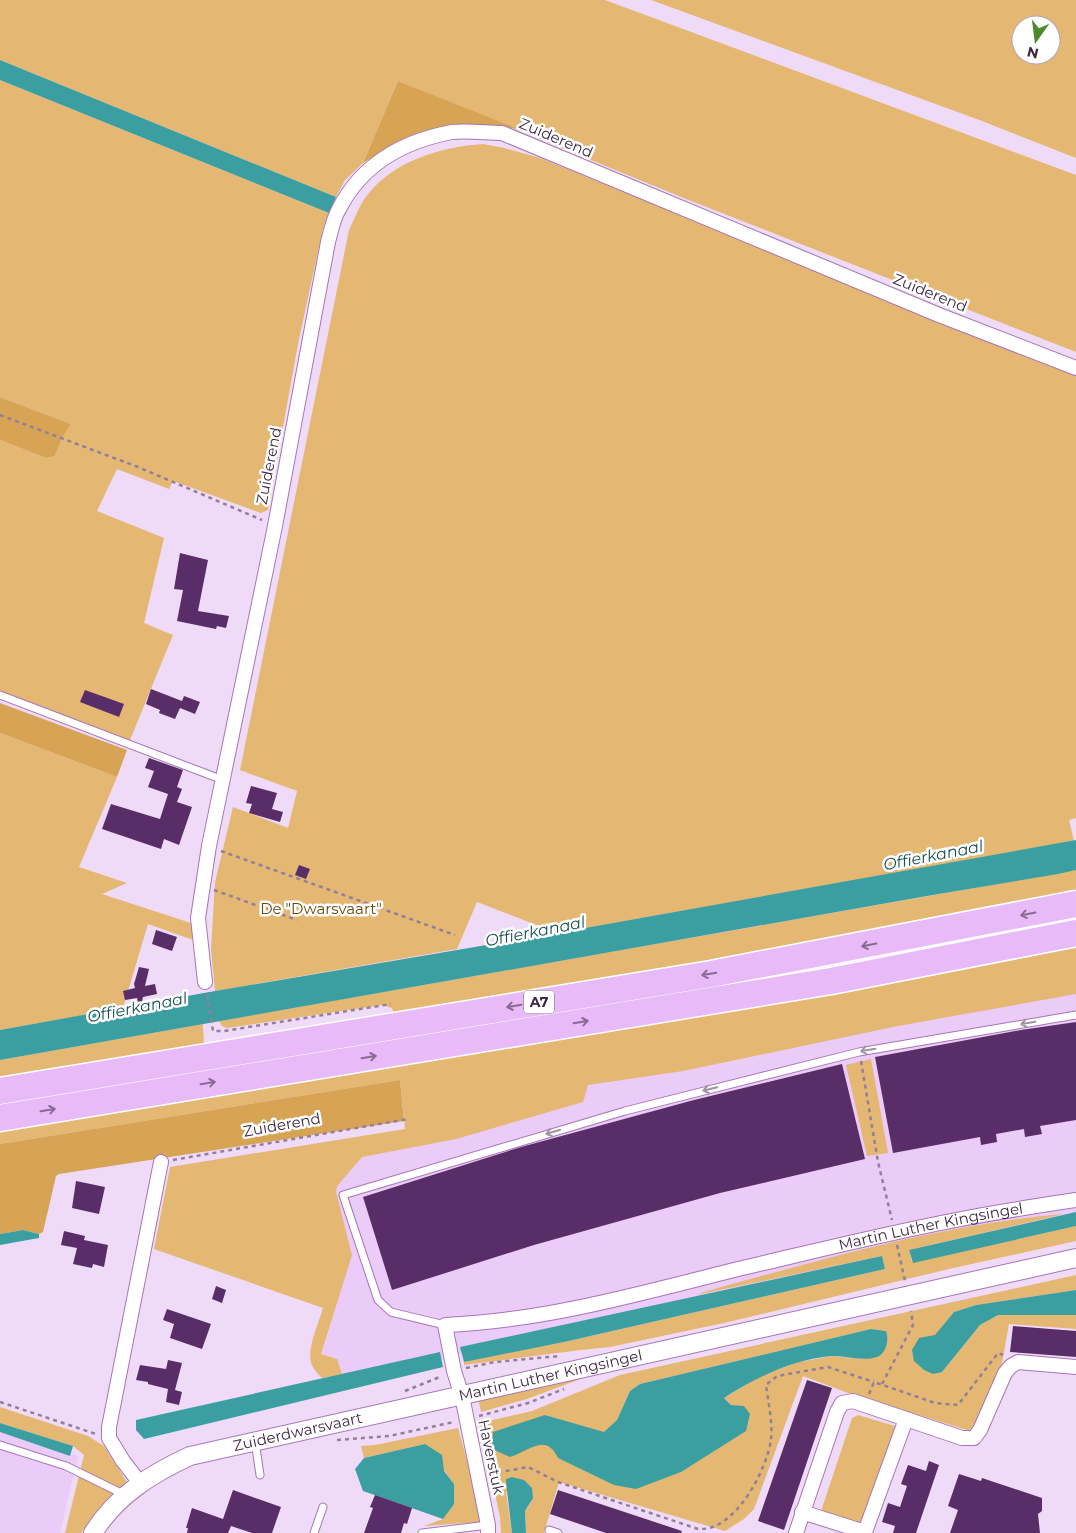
<svg xmlns="http://www.w3.org/2000/svg" width="1076" height="1533" viewBox="0 0 1076 1533" font-family="Montserrat,sans-serif">
<style>
.built{fill:#ebcbf7}
.green{fill:#e4b773;fill-rule:evenodd}
.forest{fill:#d7a455}
.water{fill:#3b9fa1}
.building{fill:#592e68}
.lines{fill:none;stroke-linecap:round;stroke-linejoin:round}
.service-casing{stroke:#a576b6;stroke-width:9}
.minor-casing{stroke:#a576b6;stroke-width:16}
.tertiary-casing{stroke:#a576b6;stroke-width:20}
.motorway-casing{stroke:#fff;stroke-width:29}
.path{stroke:#937f9b;stroke-width:2.5;stroke-dasharray:4 4;stroke-linecap:butt}
.service{stroke:#fff;stroke-width:7}
.minor{stroke:#fff;stroke-width:14}
.tertiary{stroke:#fff;stroke-width:18}
.motorway{stroke:#e8baf8;stroke-width:26}
.oneway{stroke:#8a6a95}
.oneway2{stroke:#9e94a2}
.labels{text-anchor:middle;stroke-width:5;stroke-linejoin:round;paint-order:stroke}
.shield{fill:#fff;stroke:#77697c;stroke-width:1}
.shield-label{font-size:14px;font-weight:bold;fill:#3d2944}
.street-label{font-size:15px;fill:#3d2944;stroke:#fff}
.park-label{font-size:15px;fill:#6a4908;stroke:#fff}
.water-label{font-size:16px;font-style:italic;fill:#175051;stroke:#fff}
</style>
<rect width="100%" height="100%" fill="#efdbf7"/>
<path class="built" d="M 1076,989 L 1076,1219 L 488,1347 L 336,1384 L 315,1359 L 340,1251 L 327,1156 L 579,1079 Z
M 0,1430 L 78,1456 L 60,1533 L 0,1533 Z"/>
<path class="green" d="M 0,0 L 605,0 L 1076,175 L 1076,352 L 686,199 L 398,81 L 363,163 L 345,180 L 336,197 L 0,60 Z
M 651,0 L 1076,0 L 1076,158 L 982,121 ZM 1021,25 L 1051,25 L 1051,55 L 1021,55 Z
M 0,80 L 329,213 L 323,228 L 298,344 L 268,510 L 261,513 L 173,481 L 169,489 L 117,469 L 97,511 L 164,538 L 144,623 L 173,635 L 130,740 L 0,691 L 0,440 L 46,458 L 55,456 L 62,438 L 71,424 L 0,397 Z
M 483,144 L 504,148 L 540,158 L 846,282 L 1076,373 L 1076,818 L 1069,820 L 1074,841 L 557,933 L 477,902 L 457,949 L 215,991 L 211,949 L 215,882 L 233,807 L 288,828 L 297,791 L 240,770 L 349,230 C 355,218 360,203 369,193 C 396,160 442,147 483,144 Z
M 0,733 L 117,777 L 79,867 L 127,883 L 102,894 L 194,924 L 196,941 L 148,924 L 123,1008 L 0,1030 Z
M 1076,870 L 1076,895 L 639,975 L 394,1015 L 392,1008 L 382,1005 L 227,1028 L 222,1026 L 219,1021 Z
M 1076,948 L 1076,994 L 898,1026 L 683,1071 L 588,1085 L 583,1102 L 456,1139 L 362,1157 L 337,1186 L 336,1192 L 352,1255 L 321,1354 L 337,1359 L 342,1374 L 322,1378 C 318,1374 312,1368 311,1362 C 307,1347 319,1323 323,1308 L 154,1249 L 170,1167 L 405,1129 L 400,1080 L 0,1144 L 0,1130 L 799,1000 Z
M 203,1024 L 204,1046 L 0,1079 L 0,1060 Z
M 871,1059 L 888,1153 L 867,1156 L 846,1065 Z
M 1064,1214 L 909,1250 L 912,1262 L 1076,1226 L 1076,1241 L 949,1269 L 724,1323 L 610,1347 L 581,1350 L 464,1365 L 464,1362 L 476,1359 L 564,1342 L 885,1269 L 882,1256 L 696,1295 L 704,1292 C 823,1259 941,1224 1064,1214 Z
M 1076,1275 L 1076,1290 L 976,1305 L 954,1312 L 935,1336 L 942,1372 L 980,1325 L 998,1315 L 1076,1315 L 1076,1329 L 1009,1324 L 1002,1363 L 976,1425 L 973,1429 L 967,1430 L 848,1393 L 803,1376 L 754,1509 L 744,1519 L 725,1531 L 559,1482 L 544,1533 L 526,1533 L 525,1511 L 531,1502 L 506,1492 L 512,1533 L 501,1533 L 500,1517 L 480,1423 L 532,1411 L 620,1375 ZM 871,1329 L 886,1331 L 862,1359 L 832,1356 L 799,1362 L 762,1375 L 724,1398 L 731,1405 L 554,1449 L 545,1444 L 534,1445 L 545,1415 L 604,1433 L 617,1420 L 630,1391 L 640,1384 Z
M 594,1374 L 527,1399 L 481,1412 L 478,1398 Z
M 0,1407 L 88,1436 L 104,1446 L 128,1484 C 108,1499 95,1512 81,1533 L 65,1533 L 84,1455 L 73,1446 L 0,1423 Z
M 858,1415 L 895,1426 L 862,1527 L 820,1514 L 852,1418 Z
M 458,1428 L 468,1464 L 480,1522 L 424,1526 L 443,1519 L 454,1484 L 425,1444 L 364,1458 L 361,1446 L 375,1445 Z"/>
<path class="forest" d="M 398,81 L 518,129 C 456,118 415,129 363,163 Z
M 0,397 L 71,424 L 62,438 L 55,456 L 46,458 L 0,440 Z
M 0,703 L 127,750 L 117,777 L 0,733 Z
M 400,1080 L 404,1121 L 59,1174 L 56,1176 L 43,1232 L 39,1234 L 23,1230 L 0,1234 L 0,1144 Z"/>
<path class="water" d="M 0,60 L 336,197 L 329,213 L 0,80 Z
M 1076,840 L 1076,870 L 1058,874 L 927,896 L 0,1060 L 0,1030 L 215,991 L 557,933 Z
M 1076,1212 L 1076,1226 L 913,1263 L 909,1250 Z
M 23,1230 L 39,1234 L 39,1238 L 0,1245 L 0,1234 Z
M 882,1256 L 885,1269 L 564,1342 L 464,1362 L 460,1347 Z
M 1076,1290 L 1076,1315 L 998,1315 L 980,1325 L 942,1372 L 933,1374 L 924,1370 L 914,1361 L 912,1350 L 919,1338 L 935,1335 L 954,1312 L 976,1305 Z
M 871,1329 L 886,1331 C 889,1339 887,1353 877,1357 C 862,1362 846,1355 831,1356 C 792,1360 757,1377 724,1398 L 731,1405 L 744,1406 L 750,1414 L 746,1431 L 681,1472 L 636,1489 L 614,1485 L 558,1458 C 546,1432 529,1451 510,1457 L 492,1449 L 493,1432 L 545,1415 L 604,1432 L 617,1420 L 630,1391 L 640,1384 Z
M 440,1352 L 443,1367 L 144,1439 L 136,1430 L 136,1420 Z
M 0,1423 L 73,1446 L 70,1456 L 0,1432 Z
M 425,1444 L 442,1455 L 444,1471 L 454,1484 L 454,1504 L 443,1519 L 363,1491 L 355,1469 L 364,1458 Z
M 512,1477 L 524,1480 L 532,1488 L 533,1498 L 525,1511 L 526,1533 L 512,1533 L 506,1482 L 506,1479 Z"/>
<path class="building" d="M 180,553 L 208,560 L 198,611 L 229,616 L 226,628 L 217,626 L 216,629 L 177,621 L 183,590 L 174,589 Z
M 151,689 L 182,701 L 184,696 L 200,702 L 195,714 L 180,708 L 175,719 L 159,713 L 160,710 L 146,704 Z
M 85,690 L 124,704 L 119,717 L 80,702 Z
M 149,758 L 183,770 L 177,787 L 182,789 L 177,802 L 192,807 L 179,845 L 164,839 L 161,849 L 158,848 L 102,829 L 111,804 L 160,819 L 168,794 L 148,787 L 154,771 L 145,768 Z
M 251,786 L 277,793 L 272,809 L 283,812 L 280,822 L 249,813 L 252,804 L 246,803 Z
M 299,865 L 310,869 L 306,879 L 295,875 Z
M 156,930 L 177,937 L 172,951 L 152,944 Z
M 139,967 L 149,969 L 145,986 L 155,984 L 157,994 L 143,997 L 140,1011 L 137,998 L 125,1000 L 123,991 L 135,988 L 134,984 Z
M 1076,1022 L 1076,1120 L 1040,1126 L 1042,1134 L 1025,1137 L 1024,1129 L 996,1134 L 997,1142 L 981,1145 L 980,1137 L 893,1153 L 875,1057 L 1021,1030 Z
M 842,1064 L 865,1159 L 720,1193 L 534,1245 L 392,1290 L 363,1197 L 521,1147 L 694,1100 Z
M 76,1181 L 105,1187 L 99,1214 L 72,1208 Z
M 64,1231 L 85,1236 L 84,1240 L 108,1245 L 104,1267 L 93,1264 L 92,1268 L 73,1264 L 77,1248 L 61,1245 Z
M 216,1286 L 226,1290 L 222,1303 L 212,1299 Z
M 167,1309 L 211,1324 L 202,1349 L 170,1338 L 174,1324 L 163,1320 Z
M 1013,1326 L 1076,1331 L 1076,1357 L 1010,1352 Z
M 168,1360 L 182,1363 L 175,1390 L 182,1392 L 179,1405 L 166,1402 L 168,1389 L 148,1384 L 148,1382 L 136,1380 L 140,1365 L 166,1369 Z
M 807,1380 L 832,1388 L 784,1530 L 758,1521 Z
M 929,1461 L 939,1465 L 916,1533 L 893,1533 L 895,1526 L 882,1522 L 888,1503 L 900,1507 L 907,1486 L 901,1484 L 908,1465 L 926,1471 Z
M 959,1474 L 981,1481 L 982,1478 L 1042,1498 L 1042,1511 L 1038,1514 L 1040,1533 L 950,1533 L 958,1510 L 948,1506 Z
M 233,1490 L 281,1507 L 272,1533 L 252,1533 L 231,1526 L 228,1533 L 187,1533 L 188,1528 L 186,1528 L 192,1508 L 223,1519 Z
M 558,1490 L 682,1531 L 681,1533 L 606,1533 L 550,1514 Z
M 375,1495 L 412,1508 L 407,1524 L 404,1523 L 401,1533 L 364,1533 L 373,1508 L 370,1507 Z"/>
<g class="lines">
<g class="service-casing">
<path id="service" d="M 0,695 L 223,780
M 445,1325 L 391,1312 L 378,1300 L 343,1195 L 625,1111 L 859,1052 L 1076,1015
M 255,1441 L 260,1475
M 0,1445 L 66,1466 L 125,1495
M 549,1530 L 558,1533
M 314,1533 L 323,1507
M 422,1533 L 488,1525"/>
</g>
<g class="minor-casing">
<g id="minor">
<path d="M 205,982 L 198,918 L 209,846 L 275,526 L 328,242 C 331,231 333,219 339,209 C 362,164 404,141 452,132 C 468,130 487,133 502,133 L 939,315 L 1076,368"/>
<path d="M 140,1483 L 123,1461 L 109,1438 L 109,1427 L 161,1162"/>
<path d="M 802,1512 L 865,1532 L 906,1419"/>
<path id="s1" d="M 488,1533 L 488,1525 L 462,1396 L 454,1371 L 445,1325 C 544,1321 642,1293 738,1269 C 811,1252 883,1234 956,1220 C 996,1212 1036,1206 1076,1200"/>
<path d="M 796,1533 L 837,1412 L 842,1403 L 853,1401 L 962,1438 L 974,1438 L 980,1430 L 1005,1373 L 1011,1366 L 1018,1362 L 1076,1367"/>
</g>
</g>
<g class="tertiary-casing">
<g id="tertiary">
<path id="s2" d="M 93,1533 C 116,1496 151,1474 190,1456 L 1076,1258"/>
</g>
</g>
<g class="motorway-casing">
<path id="motorway" d="M 0,1091 L 711,974 L 1076,904
M 0,1118 L 831,981 L 1076,933"/>
</g>
<path class="path" d="M 0,415 L 138,467 L 262,520
M 221,851 L 455,935
M 214,890 L 297,920
M 207,995 L 213,1031 L 224,1031 L 391,1004
M 861,1061 L 878,1162 L 892,1220
M 173,1160 L 408,1119
M 897,1245 L 905,1281
M 466,1368 L 495,1362 L 560,1356
M 882,1384 L 913,1325 L 911,1311
M 405,1391 L 442,1376
M 869,1394 L 874,1382 L 935,1403 L 958,1405 L 998,1353 L 1003,1355
M 0,1402 L 96,1434
M 479,1416 L 528,1403 L 564,1389
M 337,1440 L 389,1436 L 454,1422
M 490,1474 L 528,1467 L 558,1482 L 698,1529 C 735,1532 767,1470 771,1439 C 773,1424 768,1401 766,1385 L 777,1376 L 828,1367 L 874,1382"/>
<use href="#service" class="service"/>
<use href="#minor" class="minor"/>
<use href="#tertiary" class="tertiary"/>
<use href="#motorway" class="motorway"/>
</g>
<defs><path id="oneway-shaft" d="M-6 0H5M1.5-3L5.5 0L1.5 3" fill="none" stroke-width="1.6" stroke-linecap="round" stroke-linejoin="round" transform="scale(1.25)"/></defs>
<g class="oneway">
<use href="#oneway-shaft" transform="translate(1028 914) rotate(169)"/>
<use href="#oneway-shaft" transform="translate(869 945) rotate(169)"/>
<use href="#oneway-shaft" transform="translate(709 974) rotate(170)"/>
<use href="#oneway-shaft" transform="translate(514 1006) rotate(171)"/>
<use href="#oneway-shaft" transform="translate(581 1022) rotate(-9)"/>
<use href="#oneway-shaft" transform="translate(369 1057) rotate(-9)"/>
<use href="#oneway-shaft" transform="translate(208 1083) rotate(-9)"/>
<use href="#oneway-shaft" transform="translate(48 1110) rotate(-9)"/>
</g>
<g class="oneway2">
<use href="#oneway-shaft" transform="translate(1028 1023) rotate(170)"/>
<use href="#oneway-shaft" transform="translate(868 1050) rotate(170)"/>
<use href="#oneway-shaft" transform="translate(710 1089) rotate(166)"/>
<use href="#oneway-shaft" transform="translate(553 1132) rotate(163)"/>
</g>
<g class="labels">
<rect class="shield" x="524" y="990.5" width="30" height="23" rx="4"/>
<g class="shield-label">
<text x="539" y="1007">A7</text>
</g>
<g class="street-label">
<text transform="translate(556 138) rotate(23)" y="5">Zuiderend</text>
<text transform="translate(930 293) rotate(22)" y="5">Zuiderend</text>
<text transform="translate(269 466) rotate(-79)" y="5">Zuiderend</text>
<text transform="translate(282 1125) rotate(-10)" y="5">Zuiderend</text>
<text dy="5" stroke="none"><textPath href="#s1" startOffset="709">Martin Luther Kingsingel</textPath></text>
<text dy="5" stroke="none"><textPath href="#s2" startOffset="495">Martin Luther Kingsingel</textPath></text>
<text dy="5" stroke="none"><textPath href="#s2" startOffset="236">Zuiderdwarsvaart</textPath></text>
<text transform="translate(491 1457) rotate(78)" y="5">Haverstuk</text>
</g>
<g class="park-label">
<text x="321" y="914">De "Dwarsvaart"</text>
</g>
<g class="water-label">
<text transform="translate(933 855) rotate(-11)" y="6">Offierkanaal</text>
<text transform="translate(535 931) rotate(-11)" y="6">Offierkanaal</text>
<text transform="translate(137 1007) rotate(-11)" y="6">Offierkanaal</text>
</g>
</g>
<g transform="translate(1036 40) rotate(194)"><circle r="24" fill="#ffffff" stroke="#b1a9b4"/>
<path d="M0-4L9 19L0 12L-9 19Z" fill="#4b8b2c"/>
<text y="-8" font-size="14" font-weight="bold" text-anchor="middle" fill="#3d2944">N</text>
</g>
</svg>
